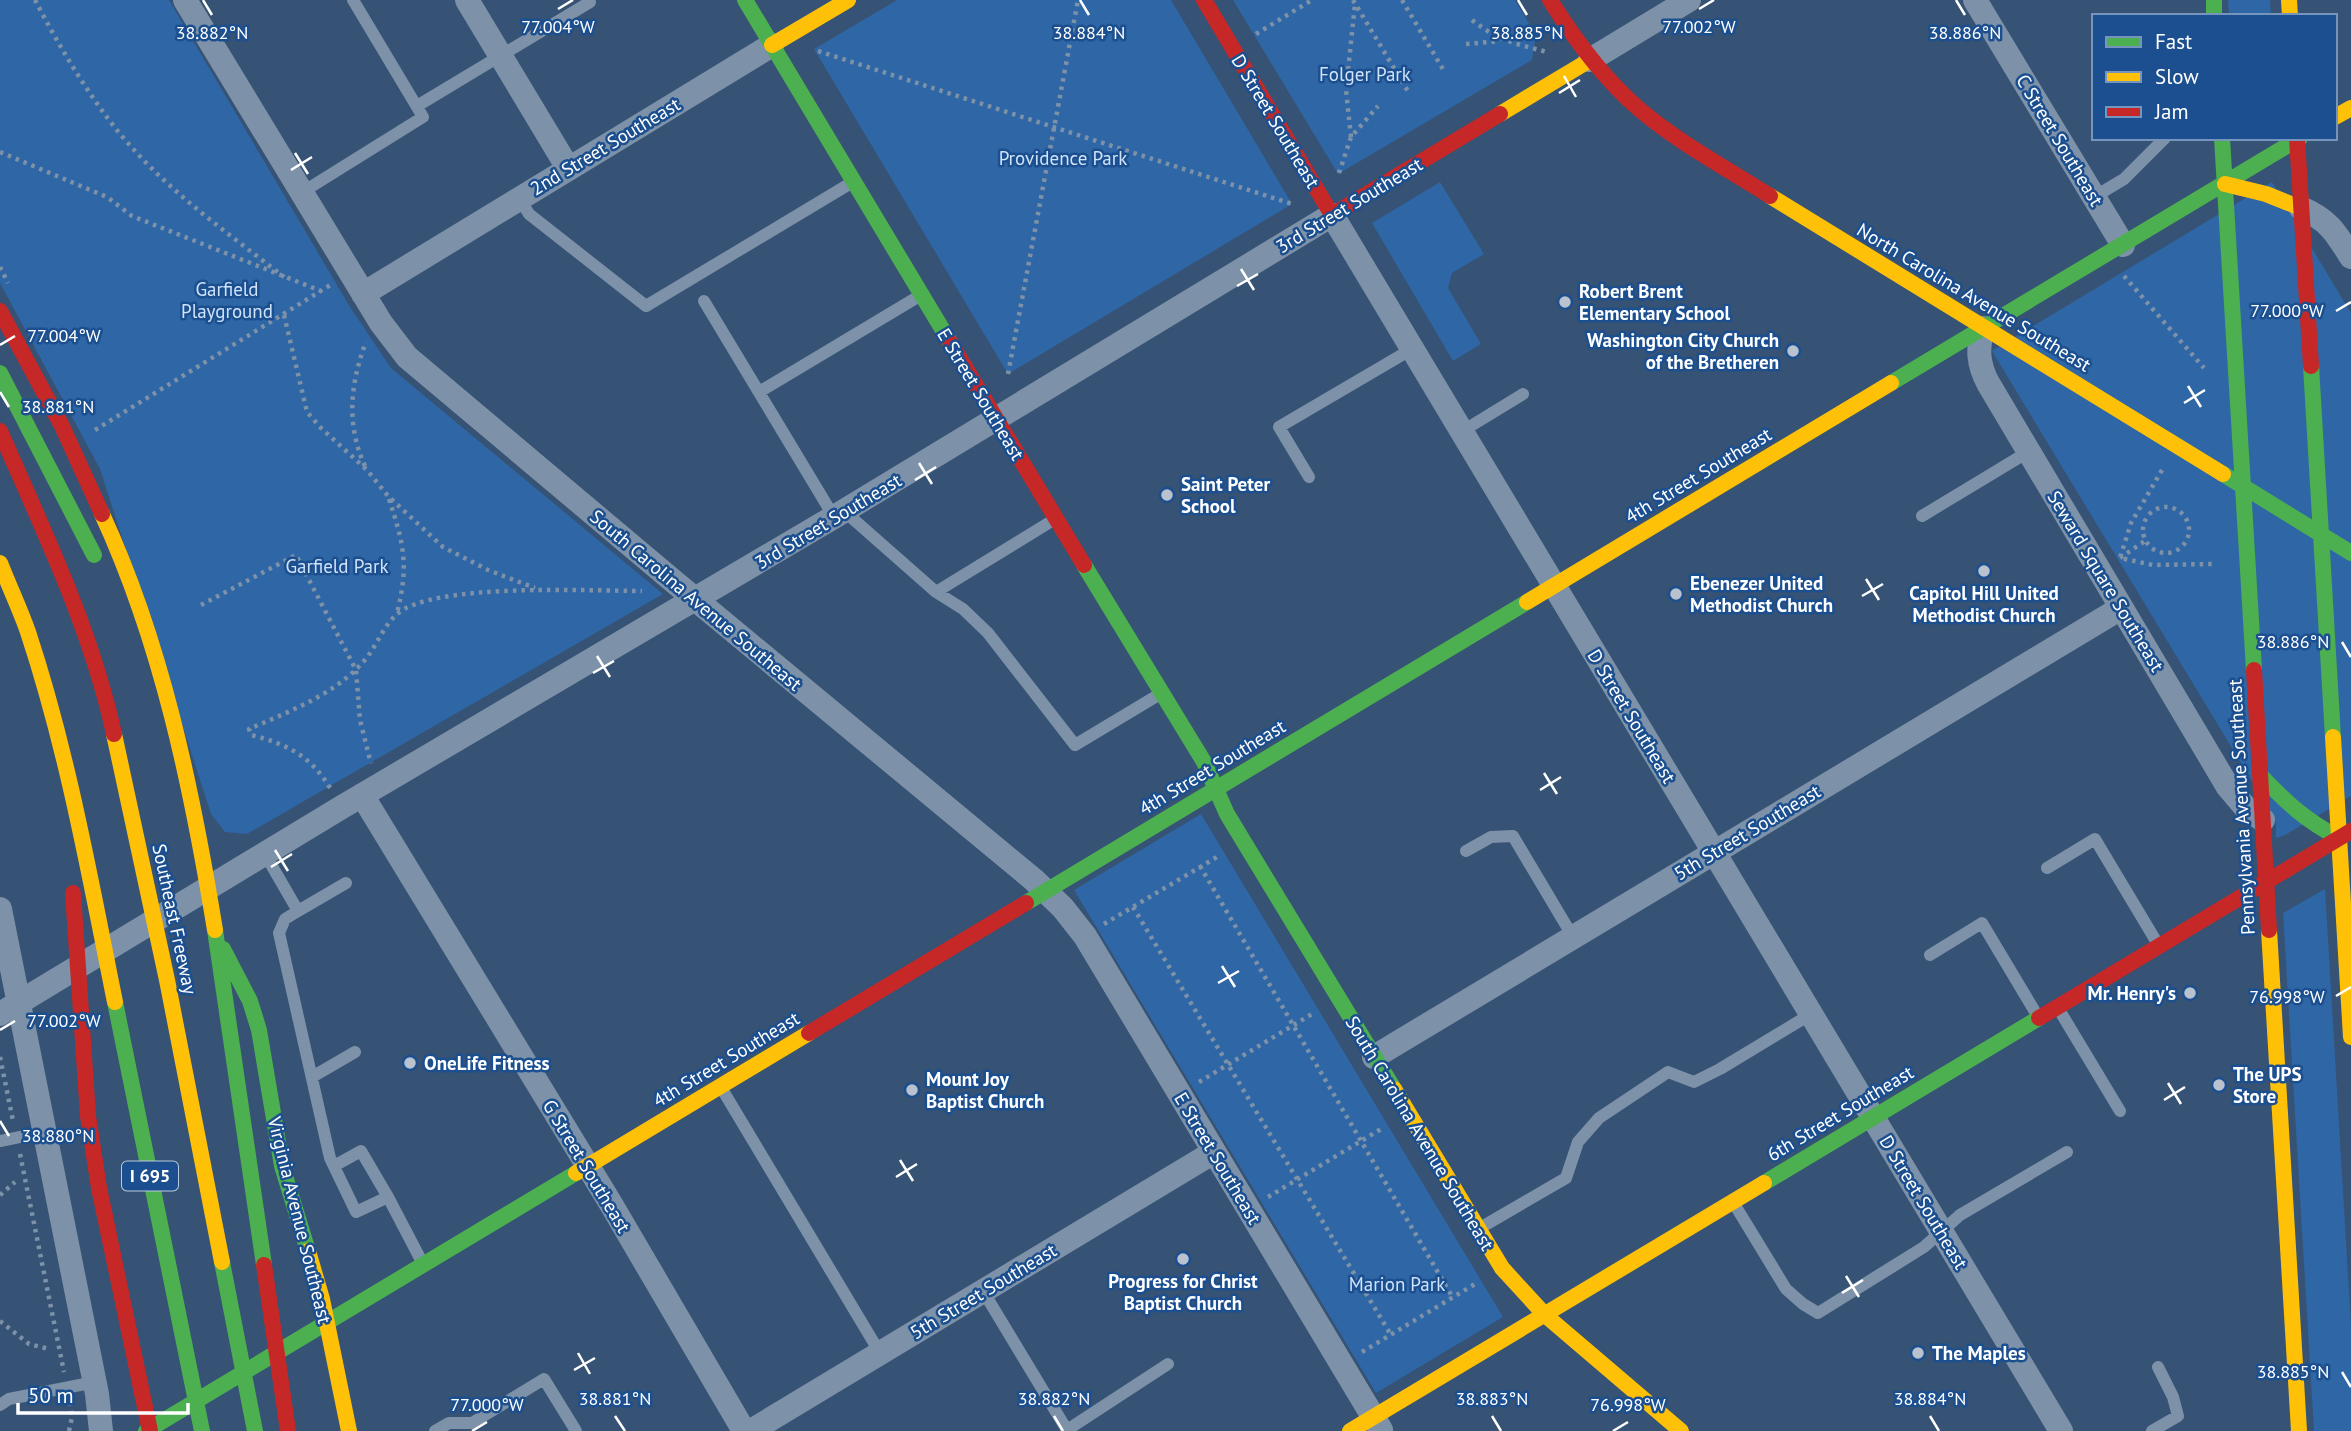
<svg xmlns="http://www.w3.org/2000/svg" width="2351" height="1431" viewBox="0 0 2351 1431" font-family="'PT Sans',sans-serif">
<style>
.green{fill:#2f66a5}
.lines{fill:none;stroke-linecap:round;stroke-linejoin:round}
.path{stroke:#7d92a8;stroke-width:4.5;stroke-dasharray:3.5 5;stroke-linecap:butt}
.lane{stroke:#7d92a8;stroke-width:12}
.street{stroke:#7d92a8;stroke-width:24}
.fast{stroke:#4caf50;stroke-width:16}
.slow{stroke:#ffc107;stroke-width:16}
.jam{stroke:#c62828;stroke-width:16}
.ticks{fill:none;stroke:#fff;stroke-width:2.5}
.poi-dot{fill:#b9c2ce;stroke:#1b4f8f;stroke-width:2.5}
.labels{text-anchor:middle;stroke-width:5;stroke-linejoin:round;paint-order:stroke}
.shield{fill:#1b4f8f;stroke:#bbcadd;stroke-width:2}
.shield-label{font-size:18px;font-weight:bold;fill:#fff}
.park-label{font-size:19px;fill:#cfe3fa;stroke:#1b4f8f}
.street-label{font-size:19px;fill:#fff;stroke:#1b4f8f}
.poi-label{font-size:19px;font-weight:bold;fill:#fff;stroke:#1b4f8f;text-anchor:start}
.ticks-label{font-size:18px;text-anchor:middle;fill:#fff;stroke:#1b4f8f;stroke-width:5;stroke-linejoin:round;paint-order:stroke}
</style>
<rect width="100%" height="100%" fill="#365274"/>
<path class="green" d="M 0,0 L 169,0 L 350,307 L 391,368 L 663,594 L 247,834 L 225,832 L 211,814 L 100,469 L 0,283 Z
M 897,0 L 1171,0 L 1292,204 L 1008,374 L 814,49 Z
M 1233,0 L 1515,0 L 1536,35 L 1532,60 L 1338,174 Z
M 2228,0 L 2270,0 L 2271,16 L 2229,16 Z
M 1440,182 L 1484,254 L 1452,273 L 1448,288 L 1481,344 L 1453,361 L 1372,223 Z
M 2272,182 L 2351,313 L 2351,796 L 2285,835 L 2276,838 L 2276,821 L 1992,351 Z
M 1201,814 L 1503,1317 L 1376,1393 L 1074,890 Z
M 2325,889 L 2351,1325 L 2351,1431 L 2314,1431 L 2283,913 Z"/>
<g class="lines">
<path class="path" d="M 35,0 C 61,50 98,112 136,152 C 180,200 233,237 284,277
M 1353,0 L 1409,93
M 1402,0 L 1444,71
M 1472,20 C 1497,40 1516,44 1547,52
M 1256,34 L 1312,0
M 1466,44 L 1500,41
M 818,51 L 1292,204
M 1351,137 L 1346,90 L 1355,4
M 0,152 L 107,197 L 132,216 L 321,291
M 1339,173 L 1351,137 L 1378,106
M 0,267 L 8,283
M 2124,276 L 2204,368
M 284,315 L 307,412 L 321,428 L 367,470 L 388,496 L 443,547 L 488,570 L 535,588
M 1008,374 L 1078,0
M 95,430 L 332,284
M 365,466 C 346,425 350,384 366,342
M 2162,470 L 2131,523 L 2120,558 L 2153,565 L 2214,564
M 389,499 C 404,544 409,566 397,613
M2143 530a23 23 0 1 1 46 0a23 23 0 1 1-46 0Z
M 2120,558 L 2145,541
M 201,605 L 296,555 L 356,670 L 360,720 L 369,756 L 372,763
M 330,788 C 311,756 287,744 251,735 L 249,729 C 288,712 334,695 363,662 C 376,648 382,628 396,615 C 430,582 592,591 642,591
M 1200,866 L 1453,1298
M 1133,907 L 1391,1335
M 1104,924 L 1217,857
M 0,1057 L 13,1121
M 1199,1082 L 1312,1014
M 20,1154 L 64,1372
M 0,1195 L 15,1182
M 1268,1197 L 1381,1129
M 0,1321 L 29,1344 L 49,1349
M 1362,1352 L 1475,1284
M 69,1431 L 72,1417 L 70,1404"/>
<path class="lane" d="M 417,106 L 590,2 L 589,0
M 301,193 L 423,117 L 353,0
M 2094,197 L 2124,179 L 2165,138
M 519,198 L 529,214 L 646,306 L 851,183
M 704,301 L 834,517
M 759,392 L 921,295
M 1461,432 L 1523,394
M 1309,477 L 1279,427 L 1412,349
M 844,511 L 936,592 L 963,609 L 988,633 L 1075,745 L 1160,694
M 1922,516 L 2028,452
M 936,592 L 1055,519
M 1466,851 L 1491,837 L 1513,836 L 1573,937
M 265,854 L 298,911 L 285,919 L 279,933 L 330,1158 L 356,1212 L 388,1197 L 422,1262
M 2047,868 L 2095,839 L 2159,946
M 298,911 L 346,883
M 1930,955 L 1982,923 L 2037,1015
M 2058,1008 L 2120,1111
M 312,1077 L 355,1052
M 722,1089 L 880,1353
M 0,1141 L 44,1132
M 334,1166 L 361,1151 L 388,1197
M 1733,1202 L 1786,1289 L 1803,1304 L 1818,1313 L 1924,1247 L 1960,1215 L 2067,1152
M 1480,1228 L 1566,1178 L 1578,1142 L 1599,1118 L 1668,1072 L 1694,1082 L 1720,1069 L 1811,1014
M 983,1291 L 1067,1430 L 1168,1364
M 0,1405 L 9,1399 L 95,1382
M 435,1431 L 449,1423 L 472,1423 L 544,1379 L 576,1431
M 2152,1431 L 2178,1416 L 2173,1397 L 2158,1367"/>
<path class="street" d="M 185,0 L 381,323 L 407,357 L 672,580 L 1034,880 L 1063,908 L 1085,936 L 1381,1430
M 467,0 L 568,168
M 1975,0 L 2123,245
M 1590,60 L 1689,0
M 2301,208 C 2329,220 2336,233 2351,257
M 363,294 L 772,45
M 1983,328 C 1977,349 1978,364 1988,383 L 2228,787 L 2245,807 L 2263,820
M 362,795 L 611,1204 L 744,1431
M 0,909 L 97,1394 L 101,1431
M 0,1014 L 342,807 L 834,517 L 1332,215 L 2061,1431
M 1374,1057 L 2121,608
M 751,1431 L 1214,1152"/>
<path class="fast" d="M 745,0 L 950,342
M 2214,0 L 2214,16
M 2222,138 L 2254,670
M 2311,366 L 2333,737
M 0,373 L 94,555
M 1891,383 L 2300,138
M 2223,474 L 2351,553
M 1084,565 L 1204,762 L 1227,814 L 1394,1089
M 2261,776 C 2288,804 2305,820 2339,838
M 1026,903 L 1527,602
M 215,930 L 264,1265
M 223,949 L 250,1001 L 259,1030 L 282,1166 L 308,1251
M 115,1002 L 202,1431
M 1764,1183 L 2039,1018
M 222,1262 L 255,1431
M 146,1431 L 576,1173"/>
<path class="slow" d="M 2289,0 L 2290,16
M 772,45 L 848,0
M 1500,114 L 1590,60
M 2335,117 L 2351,108
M 2225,184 L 2266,194 L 2301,208
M 1770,196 L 2223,474
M 102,514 C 162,644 192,789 215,930
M 0,563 C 9,586 20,609 28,632 C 68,753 90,878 115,1002
M 1527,602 L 1891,383
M 114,734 L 167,980 L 222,1262
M 2333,737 L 2351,1037
M 2269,930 L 2299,1431
M 1394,1089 L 1502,1268 L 1545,1315 L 1681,1431
M 576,1173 L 809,1033
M 308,1251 L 322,1299 L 349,1431
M 1350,1431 L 1764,1183"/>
<path class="jam" d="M 1204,0 L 1332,215 L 1500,114
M 1550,0 C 1575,40 1603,78 1639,109 C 1679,143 1726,168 1770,196
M 2297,138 L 2311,366
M 0,311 L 62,426 L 102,514
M 950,342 L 1084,565
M 0,431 C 43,530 91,628 114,734
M 2254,670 L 2269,930
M 73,893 L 88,1116 L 99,1188 L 150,1431
M 2039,1018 L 2351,831
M 809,1033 L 1026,903
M 264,1265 L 288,1431"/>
</g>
<path class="ticks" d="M 203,0 L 212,15M 1080,0 L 1089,15M 1518,0 L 1527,15M 1956,0 L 1965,15M 558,9 L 573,0M 1699,9 L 1714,0M 1564,76 L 1576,97M 1559,93 L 1580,80M 295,153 L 308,174M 291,170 L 312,157M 1241,269 L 1254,290M 1237,286 L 1258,274M 2336,311 L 2351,302M 0,345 L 15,336M 2188,386 L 2201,407M 0,392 L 9,407M 2184,403 L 2205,390M 919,463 L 932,484M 915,480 L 936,467M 1866,579 L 1879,600M 1862,596 L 1883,584M 2342,642 L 2351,657M 597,656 L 610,677M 593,673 L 614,661M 1544,773 L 1557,794M 1540,790 L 1561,777M 275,850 L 288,871M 271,867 L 292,854M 1222,966 L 1235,987M 1218,983 L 1239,971M 2336,996 L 2351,987M 0,1030 L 15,1021M 2168,1083 L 2181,1104M 2164,1100 L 2185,1087M 0,1121 L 9,1136M 900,1160 L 913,1181M 896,1177 L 917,1164M 1846,1276 L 1859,1297M 1842,1293 L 1863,1280M 578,1353 L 590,1374M 574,1370 L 595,1358M 2342,1372 L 2351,1387M 615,1416 L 625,1431M 1054,1416 L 1063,1431M 1492,1416 L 1501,1431M 1930,1416 L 1939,1431M 472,1431 L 487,1422M 1613,1431 L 1628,1422"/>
<g class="poi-dot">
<circle cx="1565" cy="302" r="7"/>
<circle cx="1793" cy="351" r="7"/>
<circle cx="1167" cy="495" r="7"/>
<circle cx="1984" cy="571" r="7"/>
<circle cx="1676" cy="594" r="7"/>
<circle cx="2190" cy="993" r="7"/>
<circle cx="410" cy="1063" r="7"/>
<circle cx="2219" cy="1085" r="7"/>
<circle cx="912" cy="1090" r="7"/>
<circle cx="1183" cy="1259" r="7"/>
<circle cx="1918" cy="1353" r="7"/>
</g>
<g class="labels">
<rect class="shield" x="122" y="1161.5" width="56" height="29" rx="5"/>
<g class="shield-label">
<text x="150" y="1182">I 695</text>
</g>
<g class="park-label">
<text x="1365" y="81">Folger Park</text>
<text x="1063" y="165">Providence Park</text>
<text x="227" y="296">Garfield<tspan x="227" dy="22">Playground</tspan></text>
<text x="337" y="573">Garfield Park</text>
<text x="1397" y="1291">Marion Park</text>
</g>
<g class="street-label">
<text transform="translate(1276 121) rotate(59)" y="7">D Street Southeast</text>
<text transform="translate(2060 140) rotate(59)" y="7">C Street Southeast</text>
<text transform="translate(605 146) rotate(-31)" y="7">2nd Street Southeast</text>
<text transform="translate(1349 205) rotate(-31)" y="7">3rd Street Southeast</text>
<text transform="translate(1974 297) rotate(31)" y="7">North Carolina Avenue Southeast</text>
<text transform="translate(981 394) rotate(59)" y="7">E Street Southeast</text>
<text transform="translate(1698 475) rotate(-31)" y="7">4th Street Southeast</text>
<text transform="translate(828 521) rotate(-31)" y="7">3rd Street Southeast</text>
<text transform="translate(2106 581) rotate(59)" y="7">Seward Square Southeast</text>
<text transform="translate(696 600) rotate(40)" y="7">South Carolina Avenue Southeast</text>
<text transform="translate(1632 716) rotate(59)" y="7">D Street Southeast</text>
<text transform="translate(1212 767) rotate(-31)" y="7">4th Street Southeast</text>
<text transform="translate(2241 807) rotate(-93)" y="7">Pennsylvania Avenue Southeast</text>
<text transform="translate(1747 832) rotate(-31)" y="7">5th Street Southeast</text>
<text transform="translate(175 919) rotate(78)" y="7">Southeast Freeway</text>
<text transform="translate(726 1059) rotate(-31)" y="7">4th Street Southeast</text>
<text transform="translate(1840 1113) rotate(-31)" y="7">6th Street Southeast</text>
<text transform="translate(1420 1133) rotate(59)" y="7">South Carolina Avenue Southeast</text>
<text transform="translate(1218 1158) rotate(59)" y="7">E Street Southeast</text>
<text transform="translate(587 1166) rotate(59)" y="7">G Street Southeast</text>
<text transform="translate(1924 1202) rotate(59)" y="7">D Street Southeast</text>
<text transform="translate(300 1220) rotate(76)" y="7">Virginia Avenue Southeast</text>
<text transform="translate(983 1291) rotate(-31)" y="7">5th Street Southeast</text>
</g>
<g class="poi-label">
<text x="1579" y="298">Robert Brent<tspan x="1579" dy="22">Elementary School</tspan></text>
<text x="1779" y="347" text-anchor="end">Washington City Church<tspan x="1779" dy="22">of the Bretheren</tspan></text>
<text x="1181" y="491">Saint Peter<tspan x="1181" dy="22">School</tspan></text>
<text x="1690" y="590">Ebenezer United<tspan x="1690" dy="22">Methodist Church</tspan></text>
<text x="1984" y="600" text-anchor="middle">Capitol Hill United<tspan x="1984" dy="22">Methodist Church</tspan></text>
<text x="2176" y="1000" text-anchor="end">Mr. Henry's</text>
<text x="424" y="1070">OneLife Fitness</text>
<text x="2233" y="1081">The UPS<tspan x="2233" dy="22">Store</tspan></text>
<text x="926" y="1086">Mount Joy<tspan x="926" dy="22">Baptist Church</tspan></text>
<text x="1183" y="1288" text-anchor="middle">Progress for Christ<tspan x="1183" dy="22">Baptist Church</tspan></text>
<text x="1932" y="1360">The Maples</text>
</g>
</g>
<g class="ticks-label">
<text x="558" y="33">77.004°W</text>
<text x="1699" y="33">77.002°W</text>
<text x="1089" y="39">38.884°N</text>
<text x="1527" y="39">38.885°N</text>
<text x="212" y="39">38.882°N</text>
<text x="1965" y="39">38.886°N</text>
<text x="2287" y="317">77.000°W</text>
<text x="64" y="342">77.004°W</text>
<text x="58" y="413">38.881°N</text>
<text x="2293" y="648">38.886°N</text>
<text x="2287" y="1003">76.998°W</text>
<text x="64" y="1027">77.002°W</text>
<text x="58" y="1142">38.880°N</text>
<text x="2293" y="1378">38.885°N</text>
<text x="615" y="1405">38.881°N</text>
<text x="1054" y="1405">38.882°N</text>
<text x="1492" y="1405">38.883°N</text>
<text x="1930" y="1405">38.884°N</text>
<text x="487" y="1411">77.000°W</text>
<text x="1628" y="1411">76.998°W</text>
</g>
<rect x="2092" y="14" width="245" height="126" fill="#1b4f8f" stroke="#7695bc" stroke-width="2"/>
<rect x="2106" y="37" width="35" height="10" fill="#4caf50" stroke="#7695bc" stroke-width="2"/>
<text x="2155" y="49" font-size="21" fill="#ffffff">Fast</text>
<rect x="2106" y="72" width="35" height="10" fill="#ffc107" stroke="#7695bc" stroke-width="2"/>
<text x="2155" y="84" font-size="21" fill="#ffffff">Slow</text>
<rect x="2106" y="107" width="35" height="10" fill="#c62828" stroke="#7695bc" stroke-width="2"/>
<text x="2155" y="119" font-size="21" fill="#ffffff">Jam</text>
<path d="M18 1403v10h170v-10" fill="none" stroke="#ffffff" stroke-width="3.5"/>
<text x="28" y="1403" font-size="21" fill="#ffffff" stroke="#1b4f8f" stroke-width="5" paint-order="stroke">50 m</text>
</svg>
